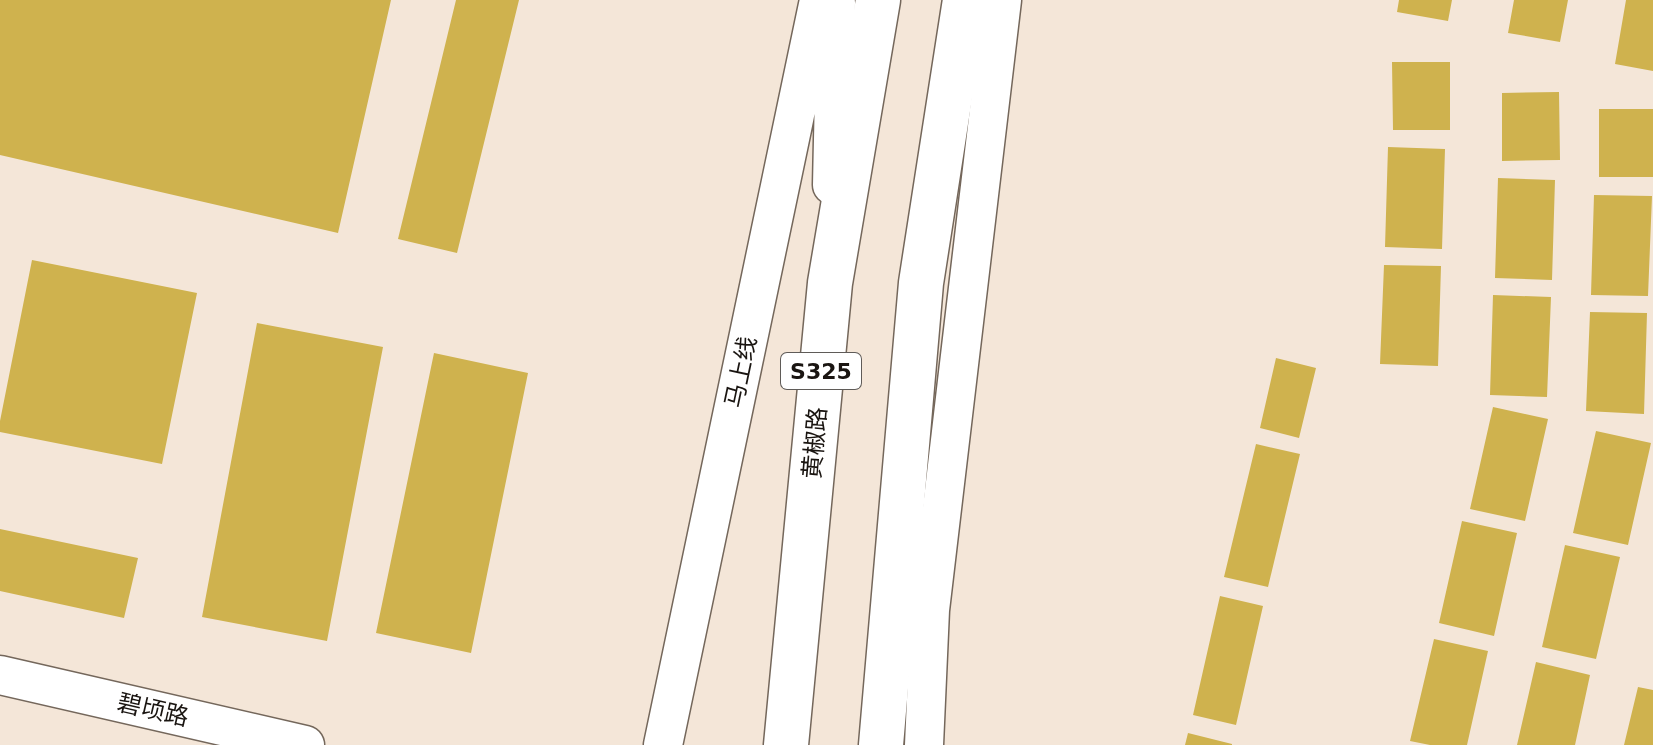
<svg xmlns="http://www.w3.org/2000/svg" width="1653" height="745" viewBox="0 0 1653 745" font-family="'DejaVu Sans','Noto Sans SC',sans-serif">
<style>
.building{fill:#cfb24e}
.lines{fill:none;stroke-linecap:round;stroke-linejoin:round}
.secondary-casing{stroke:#74675b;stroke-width:41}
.primary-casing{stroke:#74675b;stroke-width:47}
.secondary{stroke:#fff;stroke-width:38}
.primary{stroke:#fff;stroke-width:44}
.labels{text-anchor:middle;stroke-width:6;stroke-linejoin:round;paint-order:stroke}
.shield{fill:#fff;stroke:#5f5b58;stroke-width:2}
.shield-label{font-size:22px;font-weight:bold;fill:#1a1511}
.street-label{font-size:24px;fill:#1a1511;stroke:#fff}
</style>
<rect width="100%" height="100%" fill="#f4e6d8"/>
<path class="building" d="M 0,0 L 391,0 L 338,233 L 0,155 Z
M 456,0 L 519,0 L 457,253 L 398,239 Z
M 1399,0 L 1452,0 L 1448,21 L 1397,12 Z
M 1514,0 L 1568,0 L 1560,42 L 1508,33 Z
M 1626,0 L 1653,0 L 1653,71 L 1615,64 Z
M 1392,62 L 1450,62 L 1450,130 L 1393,130 Z
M 1559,92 L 1560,160 L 1502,161 L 1502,93 Z
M 1599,109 L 1653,109 L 1653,177 L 1599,177 Z
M 1388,147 L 1445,149 L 1442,249 L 1385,247 Z
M 1498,178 L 1555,180 L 1552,280 L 1495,278 Z
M 1594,195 L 1652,196 L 1648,296 L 1591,295 Z
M 32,260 L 197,293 L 162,464 L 0,432 L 0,421 Z
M 1384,265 L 1441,266 L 1438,366 L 1380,364 Z
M 1493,295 L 1551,297 L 1547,397 L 1490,395 Z
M 1590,312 L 1647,313 L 1644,414 L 1586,411 Z
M 257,323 L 383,347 L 327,641 L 202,617 Z
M 434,353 L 528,373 L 471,653 L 376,633 Z
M 1276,358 L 1316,368 L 1299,438 L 1260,428 Z
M 1493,407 L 1548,419 L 1525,521 L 1470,509 Z
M 1596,431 L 1651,443 L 1628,545 L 1573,533 Z
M 1256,444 L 1300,454 L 1268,587 L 1224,577 Z
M 1462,521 L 1517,533 L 1494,636 L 1439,623 Z
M 0,529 L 138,558 L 124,618 L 0,591 Z
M 1565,545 L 1620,557 L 1596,659 L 1542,647 Z
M 1220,596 L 1263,606 L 1236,725 L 1193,715 Z
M 1434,639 L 1488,651 L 1467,745 L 1430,745 L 1410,741 Z
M 1536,662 L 1590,675 L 1575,745 L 1517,745 Z
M 1638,687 L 1653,690 L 1653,745 L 1624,745 Z
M 1188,733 L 1232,744 L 1232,745 L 1185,745 Z"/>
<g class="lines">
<g class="secondary-casing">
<path id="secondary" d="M 832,185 L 836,3
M 0,675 L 305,745
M 663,745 L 819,0
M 924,745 L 930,610 L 1002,0"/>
</g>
<g class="primary-casing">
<path id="primary" d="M 786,745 L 830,283 L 878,0
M 881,745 L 921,283 L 965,0"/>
</g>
<use href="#secondary" class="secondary"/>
<use href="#primary" class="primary"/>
</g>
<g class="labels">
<rect class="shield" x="781" y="353" width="80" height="36" rx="6"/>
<g class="shield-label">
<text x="821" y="379">S325</text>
</g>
<g class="street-label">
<text transform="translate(741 372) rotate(-78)" y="8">马上线</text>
<text transform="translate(815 443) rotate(-85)" y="8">黄椒路</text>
<text transform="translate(153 710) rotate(13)" y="8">碧顷路</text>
</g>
</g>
</svg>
